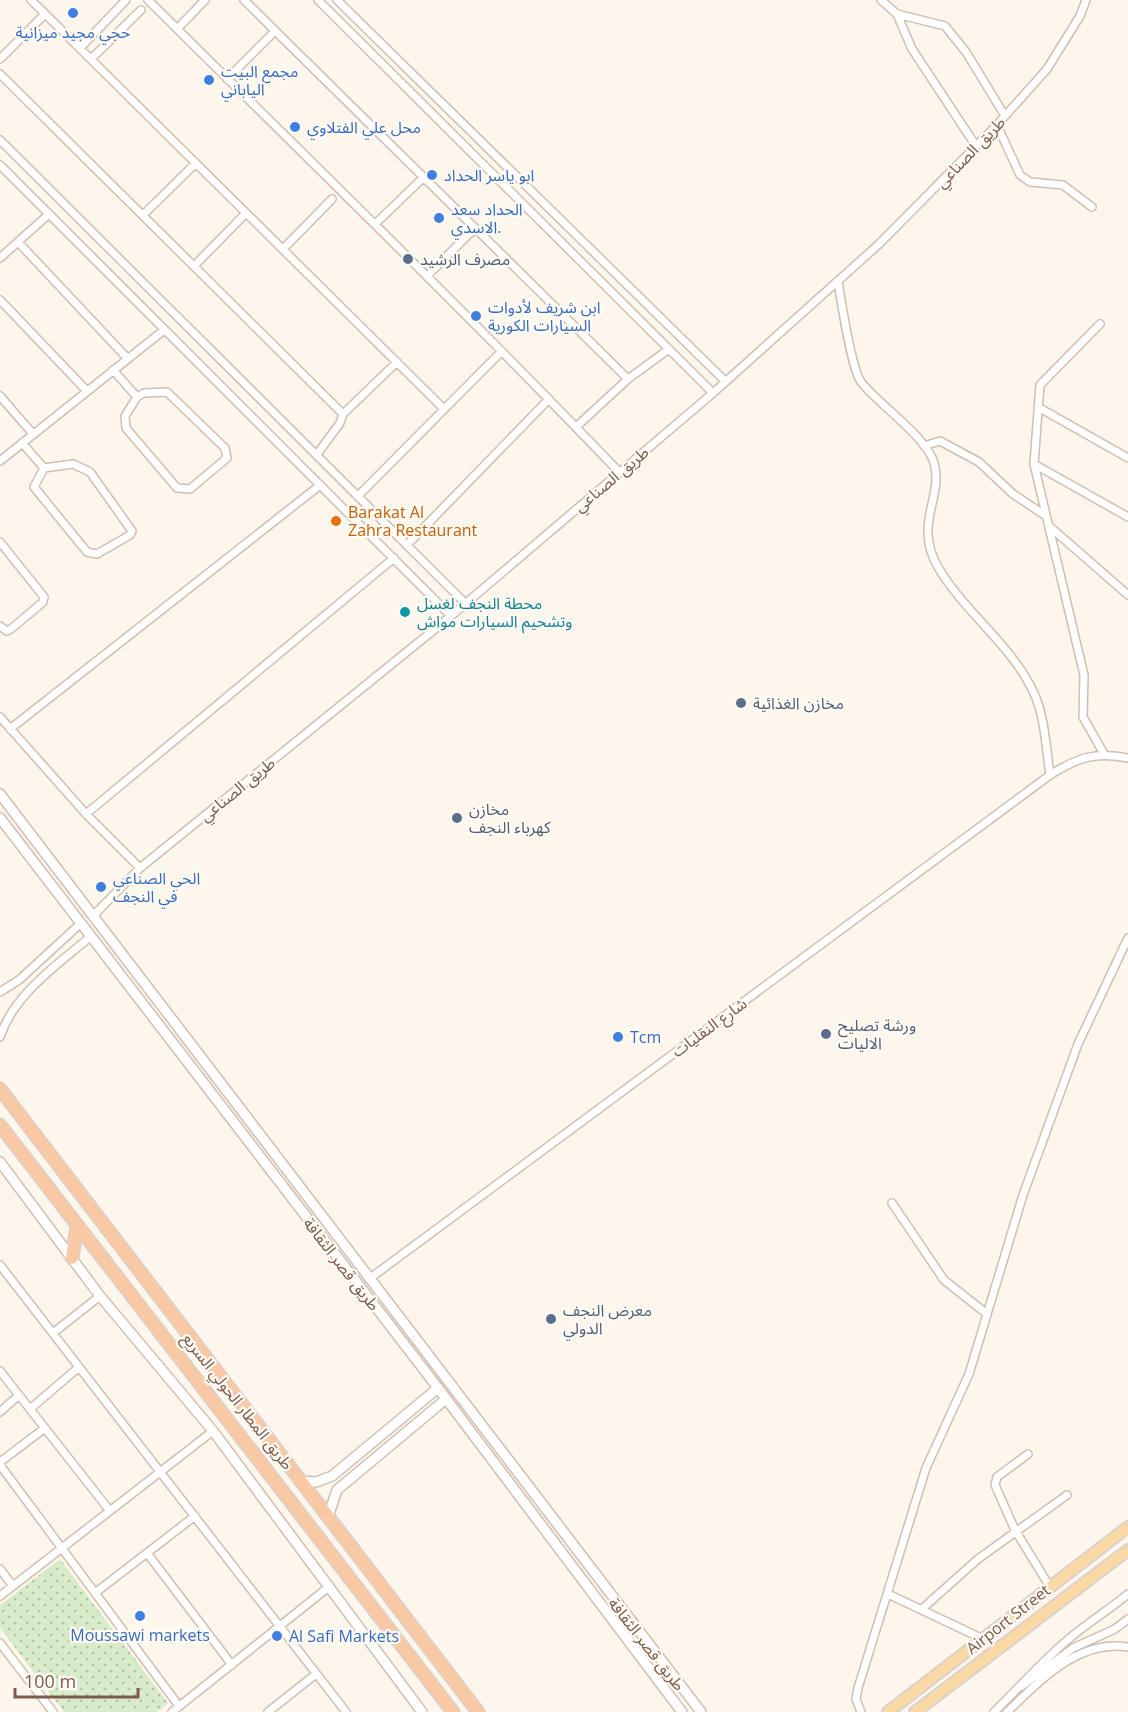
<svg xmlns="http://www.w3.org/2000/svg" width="1128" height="1712" viewBox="0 0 1128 1712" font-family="'Open Sans','Noto Sans Arabic',sans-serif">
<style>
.garden{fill:url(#garden-dots)}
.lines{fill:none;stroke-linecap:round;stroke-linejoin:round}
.minor-casing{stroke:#d1beb0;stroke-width:10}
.tertiary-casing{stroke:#d1beb0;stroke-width:12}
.primary-casing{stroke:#dad1cd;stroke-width:14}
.trunk-casing{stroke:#dad1cd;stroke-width:15}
.minor{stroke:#fff;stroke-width:7}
.tertiary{stroke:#fff;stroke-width:9}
.primary{stroke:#fbd9a5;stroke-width:10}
.trunk{stroke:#f9c8a4;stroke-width:12}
.shop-dot{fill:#3f7fe0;stroke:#fffaf3;stroke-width:2}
.service-dot{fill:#5c6f8a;stroke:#fffaf3;stroke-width:2}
.food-dot{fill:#e8710a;stroke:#fffaf3;stroke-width:2}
.culture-dot{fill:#0f9aa8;stroke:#fffaf3;stroke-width:2}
.labels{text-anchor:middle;stroke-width:4.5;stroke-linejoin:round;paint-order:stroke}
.shop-label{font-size:16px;fill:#366cbe;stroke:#fffaf3;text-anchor:start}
.street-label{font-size:16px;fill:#7a5c4d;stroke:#fffaf3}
.service-label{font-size:16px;fill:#4e5e75;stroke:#fffaf3;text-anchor:start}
.food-label{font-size:16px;fill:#c56008;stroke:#fffaf3;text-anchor:start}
.culture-label{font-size:16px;fill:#0d838f;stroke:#fffaf3;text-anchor:start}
</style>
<defs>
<pattern id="garden-dots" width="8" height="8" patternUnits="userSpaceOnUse" patternTransform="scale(1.5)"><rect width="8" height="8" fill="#d8ecc9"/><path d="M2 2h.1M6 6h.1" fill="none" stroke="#b4c2a5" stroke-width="1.8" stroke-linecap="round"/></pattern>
</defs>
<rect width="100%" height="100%" fill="#fdf6ec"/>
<path class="garden" d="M 60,1559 L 168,1703 L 157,1712 L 64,1712 L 0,1628 L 0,1605 Z"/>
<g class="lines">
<g class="minor-casing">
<path id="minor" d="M 31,0 L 443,408
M 148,0 C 306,157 466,312 619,472
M 244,0 L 628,379
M 318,0 L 713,393
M 337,0 L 725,381
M 881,0 L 897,14 L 912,49 L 976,146
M 897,14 L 945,26 L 966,52 L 1005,116
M 177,29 L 205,0
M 80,48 L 126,0
M 0,59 L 45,14
M 91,59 L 141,10
M 0,74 L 343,414
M 227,79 L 275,31
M 997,125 L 1020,175 L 1030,182 L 1063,185 L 1092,207
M 0,140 L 465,603
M 0,165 L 451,616
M 143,215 L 196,163
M 375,224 L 424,177
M 18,242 L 128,359
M 283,249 L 332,199
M 0,258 L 49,214
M 195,265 L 246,213
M 428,275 L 474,229
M 838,281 C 841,301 852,370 861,382 C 879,405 927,437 934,463 C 944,498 912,524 939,569 C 965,612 1011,645 1033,691 C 1045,716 1046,748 1050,775
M 0,300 L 87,391
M 1100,324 L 1040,385 L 1034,464 L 1084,675 L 1083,717 L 1104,754
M 113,370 L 137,397 L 125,416 L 126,428 L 177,488 L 190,489 L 227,458 L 225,448 L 167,392 L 144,393 L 137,397
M 0,396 L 33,434
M 1038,407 L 1128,458
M 576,427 L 628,379 L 669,349
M 22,443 L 44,468
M 924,446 L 940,441 L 979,462 L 1013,494 L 1046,516
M 318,453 L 340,423 L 343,414 L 397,362
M 0,461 L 164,330
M 73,464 L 90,472 L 132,531 L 130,535 L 97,554 L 87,552 L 34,487 L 44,468 Z
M 1034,464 L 1128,517
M 359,495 L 500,353
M 1049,526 L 1128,595
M 0,542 L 44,597 L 43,602 L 11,629 L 7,631 L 0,626
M 407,545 L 549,399
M 0,717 L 86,814 L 140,868
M 10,729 L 319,486
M 86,814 L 394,558
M 93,916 L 140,868 L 451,616 L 713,393 L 878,245 L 997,125 L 1047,69 L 1080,16 L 1086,0
M 0,992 L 19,980 L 80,924
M 0,1037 C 14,994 57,965 90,937
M 892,1203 L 944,1280 L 987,1314
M 0,1265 L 346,1712
M 369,1279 L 1050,775 C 1077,758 1096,751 1128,758
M 53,1333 L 100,1296
M 0,1371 L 110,1511
M 30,1409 L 79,1367
M 0,1412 L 19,1395
M 1028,1454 L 997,1477 L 995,1485 L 1015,1530 L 1050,1587
M 0,1462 L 45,1428
M 0,1465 L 179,1706
M 147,1553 L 232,1665
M 0,1569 L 13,1586
M 95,1593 L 195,1516
M 888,1594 L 983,1639
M 0,1596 L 213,1431
M 922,1609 L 978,1559 L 1067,1495
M 0,1643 L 53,1712
M 1022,1686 L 1073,1648 L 1115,1629 L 1128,1619
M 172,1712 L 330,1586
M 268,1712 L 316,1674
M 861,1712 L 856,1699 L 858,1688 L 926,1468 L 969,1374 L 1023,1195 L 1078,1044 L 1128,938
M 994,1712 C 1020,1687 1043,1660 1071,1637 C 1089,1622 1110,1609 1128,1594
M 1007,1712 C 1040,1681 1078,1639 1128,1647"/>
</g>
<g class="tertiary-casing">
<path id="tertiary" d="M 0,794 L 701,1712
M 0,818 L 438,1388 L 682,1712
M 0,1162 L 100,1296 L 213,1431 L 422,1712
M 300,1481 L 316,1482 L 332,1476 L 438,1388
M 328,1517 L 337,1490 L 446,1399"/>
</g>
<g class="primary-casing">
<path id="primary" d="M 888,1712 L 1128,1527
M 915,1712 L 1128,1550"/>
</g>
<g class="trunk-casing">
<path id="trunk" d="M 0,1089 L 478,1712
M 0,1125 L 453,1712
M 72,1258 L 77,1226"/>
</g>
<use href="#minor" class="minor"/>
<use href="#tertiary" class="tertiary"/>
<use href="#primary" class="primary"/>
<use href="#trunk" class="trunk"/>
</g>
<g class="shop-dot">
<circle cx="73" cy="13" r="6"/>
<circle cx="209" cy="80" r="6"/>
<circle cx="295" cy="127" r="6"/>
<circle cx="432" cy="175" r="6"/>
<circle cx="439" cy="218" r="6"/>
<circle cx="476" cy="316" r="6"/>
<circle cx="101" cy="887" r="6"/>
<circle cx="618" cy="1037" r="6"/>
<circle cx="140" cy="1616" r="6"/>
<circle cx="277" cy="1636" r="6"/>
</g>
<g class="service-dot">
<circle cx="408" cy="259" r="6"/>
<circle cx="741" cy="703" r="6"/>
<circle cx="457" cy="818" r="6"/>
<circle cx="826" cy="1034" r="6"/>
<circle cx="551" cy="1319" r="6"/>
</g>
<circle class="food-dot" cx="336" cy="521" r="6"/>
<circle class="culture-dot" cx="405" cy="612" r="6"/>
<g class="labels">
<g class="shop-label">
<text x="73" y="38" text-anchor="middle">حجي مجيد ميزانية</text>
<text x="221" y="77">مجمع البيت<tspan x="221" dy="18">الياباني</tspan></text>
<text x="307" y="133">محل علي الفتلاوي</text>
<text x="444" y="181">ابو ياسر الحداد</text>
<text x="451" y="215">الحداد سعد<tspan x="451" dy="18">الاسدي.</tspan></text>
<text x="488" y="313">ابن شريف لأدوات<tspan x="488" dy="18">السيارات الكورية</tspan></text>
<text x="113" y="884">الحي الصناعي<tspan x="113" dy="18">في النجف</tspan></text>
<text x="630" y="1043">Tcm</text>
<text x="140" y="1641" text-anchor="middle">Moussawi markets</text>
<text x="289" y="1642">Al Safi Markets</text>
</g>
<g class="street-label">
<text transform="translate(970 152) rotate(-46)" y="6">طريق الصناعي</text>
<text transform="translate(611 479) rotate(-40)" y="6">طريق الصناعي</text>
<text transform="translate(237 789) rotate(-39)" y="6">طريق الصناعي</text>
<text transform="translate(709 1027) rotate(-36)" y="6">شارع النقليات</text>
<text transform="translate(342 1264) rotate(52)" y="6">طريق قصر الثقافة</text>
<text transform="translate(238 1401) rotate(52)" y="6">طريق المطار الحولي السريع</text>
<text transform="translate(1008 1619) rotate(-38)" y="6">Airport Street</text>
<text transform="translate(647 1644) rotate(52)" y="6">طريق قصر الثقافة</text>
</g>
<g class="service-label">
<text x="420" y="265">مصرف الرشيد</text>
<text x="753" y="709">مخازن الغذائية</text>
<text x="469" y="815">مخازن<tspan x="469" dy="18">كهرباء النجف</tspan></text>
<text x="838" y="1031">ورشة تصليح<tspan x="838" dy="18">الاليات</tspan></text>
<text x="563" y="1316">معرض النجف<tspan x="563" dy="18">الدولي</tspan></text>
</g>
<g class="food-label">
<text x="348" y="518">Barakat Al<tspan x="348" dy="18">Zahra Restaurant</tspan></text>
</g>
<g class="culture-label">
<text x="417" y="609">محطة النجف لغسل<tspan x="417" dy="18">وتشحيم السيارات مواش</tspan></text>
</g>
</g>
<path d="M15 1688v9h123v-9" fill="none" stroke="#7a5c4d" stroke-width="3"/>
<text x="24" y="1688" font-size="18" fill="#7a5c4d" stroke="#fffaf3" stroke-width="4.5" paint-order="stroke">100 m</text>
</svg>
